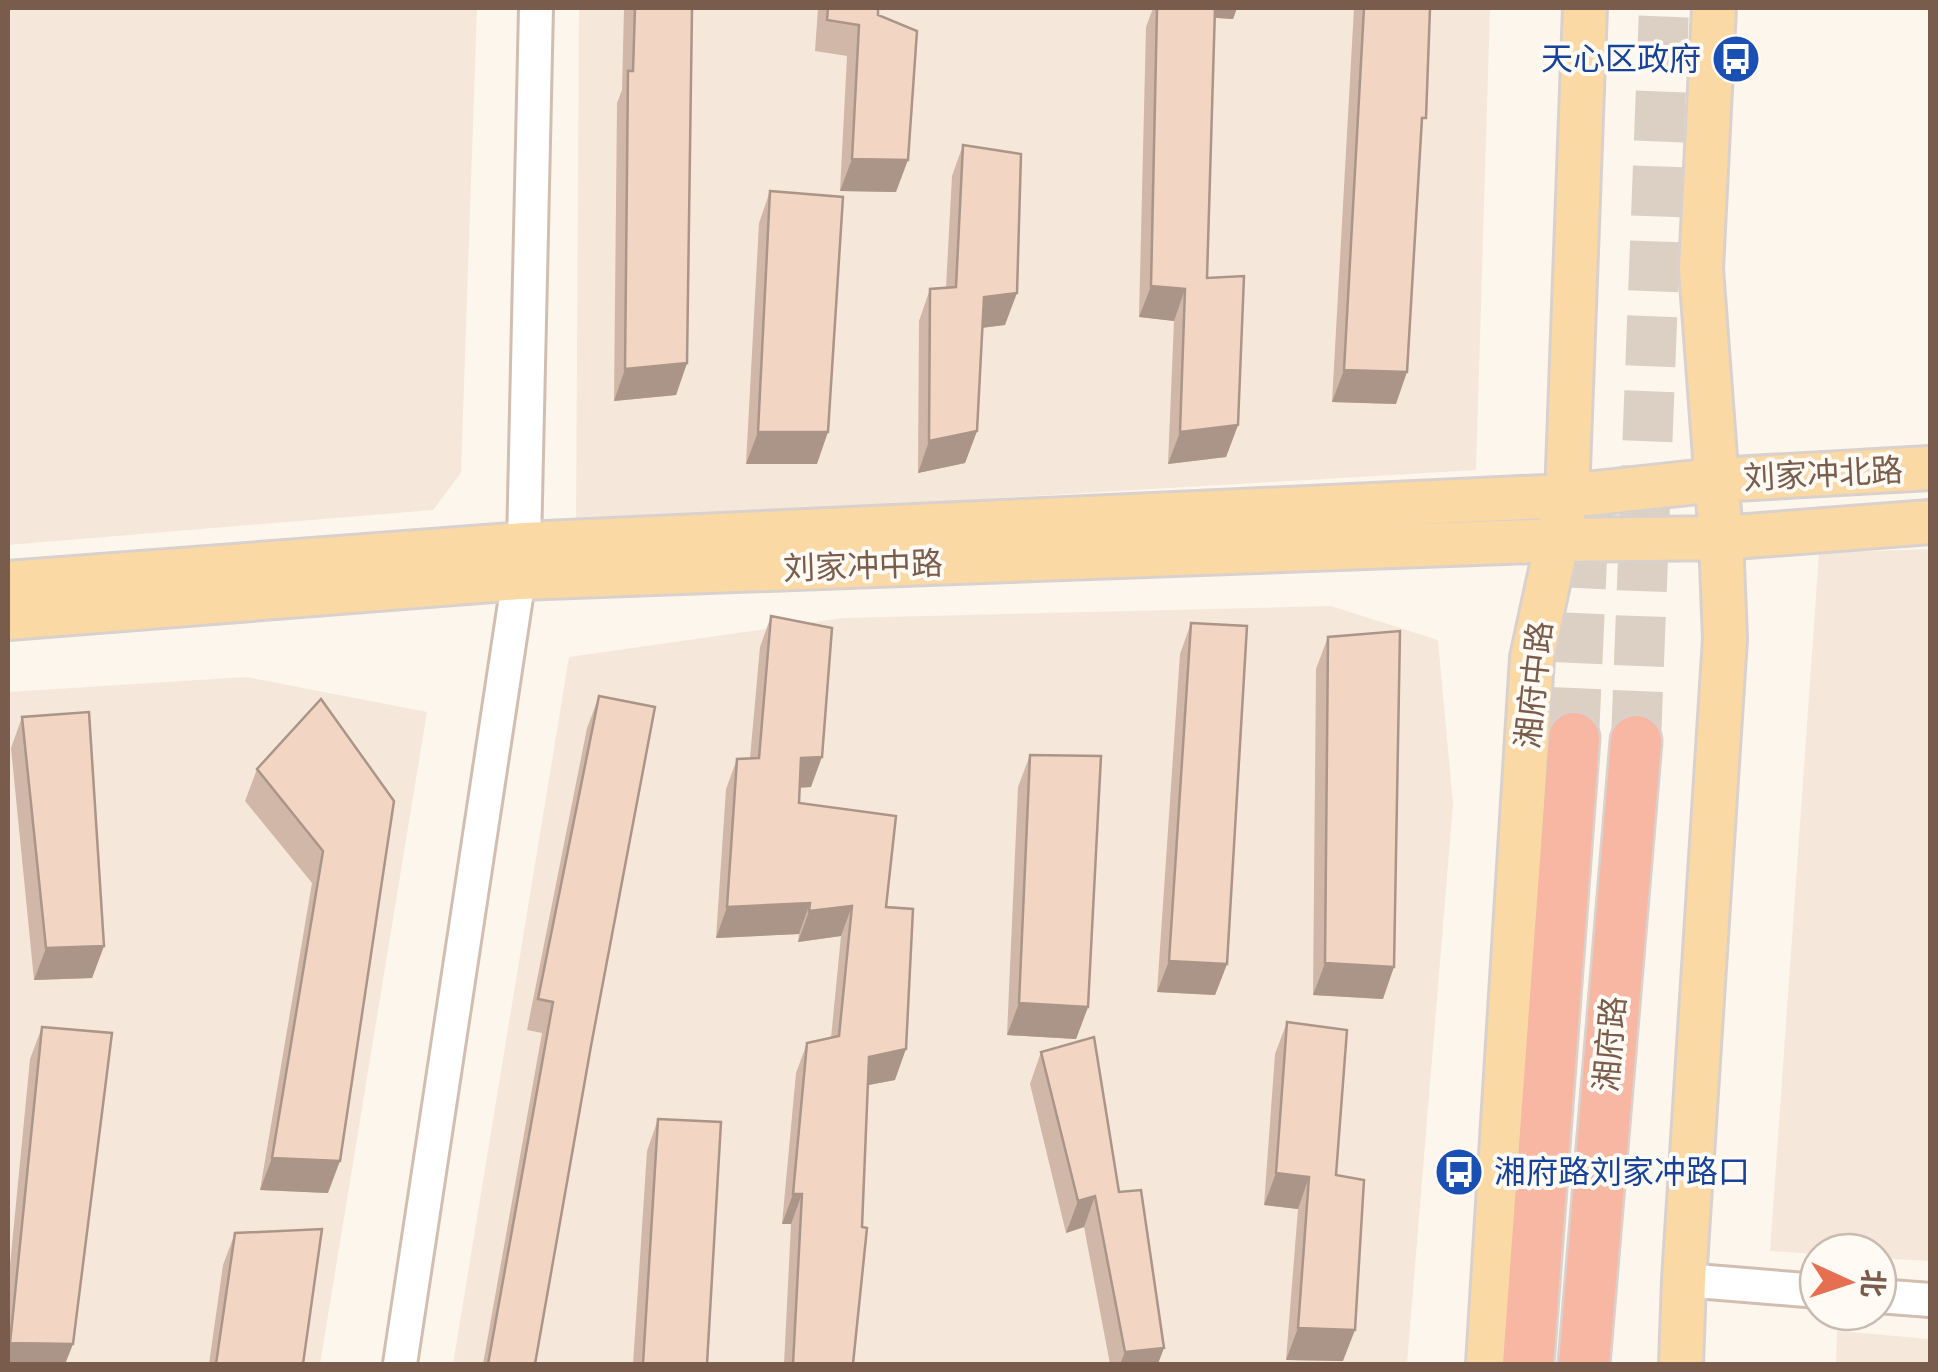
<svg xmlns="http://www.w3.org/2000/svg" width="1938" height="1372" viewBox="0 0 1938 1372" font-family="'Open Sans','Noto Sans SC',sans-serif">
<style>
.residential{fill:#f5e8da}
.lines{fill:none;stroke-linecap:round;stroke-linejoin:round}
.highway-tunnel{stroke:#dcd0c4;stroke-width:50;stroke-dasharray:50 25;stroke-linecap:butt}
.minor-casing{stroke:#d1beb0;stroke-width:38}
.major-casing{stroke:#dad1cd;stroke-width:48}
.highway-casing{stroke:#dad1cd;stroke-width:55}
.minor{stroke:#fff;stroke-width:32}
.major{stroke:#fbd9a5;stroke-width:42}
.highway{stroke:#f7b7a3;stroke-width:50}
.wall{fill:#d1b7a8}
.shaded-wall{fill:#aa9588}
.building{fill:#f3d5c3;stroke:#aa9588;stroke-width:2.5}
.labels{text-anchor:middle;stroke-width:8;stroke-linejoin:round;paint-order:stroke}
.transit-label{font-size:32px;fill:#164399;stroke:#fffaf3;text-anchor:end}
.street-label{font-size:32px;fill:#7a5c4d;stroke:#fffaf3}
</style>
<rect width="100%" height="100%" fill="#fdf6ec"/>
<path class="residential" d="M 8,8 L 477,8 L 461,473 L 433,510 L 8,545 Z
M 579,8 L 1490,8 L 1476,470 L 576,523 Z
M 1930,549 L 1930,1261 L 1878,1258 L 1878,1252 L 1818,1252 L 1818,1254 L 1770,1251 L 1819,553 Z
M 1331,606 L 1438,640 L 1453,804 L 1407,1364 L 453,1364 L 569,657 L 843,618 Z
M 246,677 L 427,712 L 320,1364 L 8,1364 L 8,692 Z
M 1837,1331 L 1930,1339 L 1930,1364 L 1836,1364 Z"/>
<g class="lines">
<path class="highway-tunnel" d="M 1574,738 L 1585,492
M 1636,741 L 1664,8"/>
<g class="minor-casing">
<path id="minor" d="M 1684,1280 L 1818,1291
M 1878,1296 L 1930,1300
M 400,1364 L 524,544 L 536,8"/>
</g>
<g class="major-casing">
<path id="major" d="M 8,583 L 524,544 L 1567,496 L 1716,480 L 1930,468
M 8,618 L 519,578 L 1558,540 L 1721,538 L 1930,522
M 1488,1364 L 1532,658 L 1567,496 L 1585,8
M 1681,1364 L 1684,1280 L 1725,639 L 1721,538 L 1701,269 L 1714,8"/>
</g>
<g class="highway-casing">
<path id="highway" d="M 1528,1364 L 1574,738
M 1584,1364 L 1636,741"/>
</g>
<use href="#minor" class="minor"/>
<use href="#major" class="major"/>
<use href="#highway" class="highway"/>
</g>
<path class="wall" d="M 624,8 L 692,8 L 687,363 L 676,395 L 614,401 L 617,103 L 622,90 Z
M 818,8 L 878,8 L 896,192 L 840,191 L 847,56 L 815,51 Z
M 1153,8 L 1237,8 L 1233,19 L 1215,18 L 1207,278 L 1238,425 L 1226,457 L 1168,464 L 1174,321 L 1139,317 L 1146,27 Z
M 1354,8 L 1430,8 L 1422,129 L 1396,404 L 1332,402 Z
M 963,145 L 1005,325 L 982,328 L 977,431 L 965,463 L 918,473 L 919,321 L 930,289 L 946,287 L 952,176 Z
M 770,191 L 817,464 L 746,464 L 759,223 Z
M 771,616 L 811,787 L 800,788 L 799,803 L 886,907 L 895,1080 L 868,1085 L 853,1364 L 784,1364 L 791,1224 L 782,1224 L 796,1073 L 807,1043 L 831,1038 L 841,936 L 798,942 L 799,934 L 716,938 L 726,789 L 737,759 L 750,758 L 760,647 Z
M 1191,623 L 1227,964 L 1215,995 L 1157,992 L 1180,654 Z
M 1328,637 L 1383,999 L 1313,995 L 1316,669 Z
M 599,696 L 591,1046 L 535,1364 L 483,1364 L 542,1033 L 527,1030 L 587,728 Z
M 321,699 L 328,1193 L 260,1190 L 312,883 L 245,801 L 257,769 Z
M 22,717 L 104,946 L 92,978 L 34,980 L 11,748 Z
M 1030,755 L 1088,1007 L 1076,1039 L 1007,1035 L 1018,787 Z
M 1287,1022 L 1336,1175 L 1343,1361 L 1286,1360 L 1298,1209 L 1264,1205 L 1275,1054 Z
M 42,1027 L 73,1344 L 65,1364 L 8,1364 L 8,1286 L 30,1059 Z
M 1041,1052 L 1119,1192 L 1158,1364 L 1110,1364 L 1084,1227 L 1066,1233 L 1030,1084 Z
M 658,1119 L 707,1364 L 633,1364 L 647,1151 Z
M 235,1233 L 303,1364 L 209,1364 L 223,1265 Z"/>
<path class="shaded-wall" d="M 1208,8 L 1237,8 L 1233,19 L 1204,17 Z
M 852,159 L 908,160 L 896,192 L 840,191 Z
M 1151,286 L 1185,289 L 1174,321 L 1139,317 Z
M 1017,293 L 1005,325 L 972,329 L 984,297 Z
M 687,363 L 676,395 L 614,401 L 625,369 Z
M 1344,370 L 1407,372 L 1396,404 L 1332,402 Z
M 1238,425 L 1226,457 L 1168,464 L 1180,432 Z
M 977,431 L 965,463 L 918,473 L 929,441 Z
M 758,432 L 828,432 L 817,464 L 746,464 Z
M 822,757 L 811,787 L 790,788 L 801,758 Z
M 810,903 L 799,934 L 716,938 L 727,907 Z
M 852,906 L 841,936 L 798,942 L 809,911 Z
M 104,946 L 92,978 L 34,980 L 46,948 Z
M 1169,961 L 1227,964 L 1215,995 L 1157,992 Z
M 1325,963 L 1394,967 L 1383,999 L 1313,995 Z
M 1019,1003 L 1088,1007 L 1076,1039 L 1007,1035 Z
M 906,1049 L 895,1080 L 858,1087 L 869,1057 Z
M 272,1158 L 340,1161 L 328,1193 L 260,1190 Z
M 1276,1173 L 1309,1177 L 1298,1209 L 1264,1205 Z
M 793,1194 L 802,1194 L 791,1224 L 782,1224 Z
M 1095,1196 L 1084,1227 L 1066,1233 L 1078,1201 Z
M 1298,1328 L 1355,1330 L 1343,1361 L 1286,1360 Z
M 10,1343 L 73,1344 L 65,1364 L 8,1364 L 8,1351 Z
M 1164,1348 L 1158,1364 L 1120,1364 L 1125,1352 Z"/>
<path class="building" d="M 635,8 L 692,8 L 687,363 L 625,369 L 628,71 L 633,71 Z
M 828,8 L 878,8 L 878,15 L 917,31 L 908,160 L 852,159 L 859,25 L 827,20 Z
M 1157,8 L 1215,8 L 1207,278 L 1244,276 L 1238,425 L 1180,432 L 1185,289 L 1151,286 Z
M 1364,8 L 1430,8 L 1426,118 L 1422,118 L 1407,372 L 1344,370 Z
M 963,145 L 1021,154 L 1017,293 L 984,297 L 977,431 L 929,441 L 930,289 L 956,287 Z
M 770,191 L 843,197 L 828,432 L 758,432 Z
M 771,616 L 832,628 L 822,757 L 801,758 L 799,803 L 896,816 L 886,907 L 913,909 L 906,1049 L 869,1057 L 862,1227 L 867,1228 L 853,1364 L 793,1364 L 802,1194 L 793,1194 L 807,1043 L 839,1036 L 852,906 L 809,911 L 810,903 L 727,907 L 737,759 L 759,758 Z
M 1191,623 L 1247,626 L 1227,964 L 1169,961 Z
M 1400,631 L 1394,967 L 1325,963 L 1328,637 Z
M 599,696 L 655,707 L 591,1046 L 535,1364 L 488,1364 L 553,1002 L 538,999 Z
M 321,699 L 394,801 L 340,1161 L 272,1158 L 323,851 L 257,769 Z
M 89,712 L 104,946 L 46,948 L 22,717 Z
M 1030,755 L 1101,756 L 1088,1007 L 1019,1003 Z
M 1287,1022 L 1347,1030 L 1336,1175 L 1364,1180 L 1355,1330 L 1298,1328 L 1309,1177 L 1276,1173 Z
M 42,1027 L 112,1033 L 73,1344 L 10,1343 Z
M 1094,1037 L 1119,1192 L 1141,1190 L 1164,1348 L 1125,1352 L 1095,1196 L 1078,1201 L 1041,1052 Z
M 658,1119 L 721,1122 L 707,1364 L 643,1364 Z
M 322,1229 L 303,1364 L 216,1364 L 235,1233 Z"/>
<defs>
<g id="bus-disc" transform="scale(2.5)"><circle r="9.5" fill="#1a4fb4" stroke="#fffaf3"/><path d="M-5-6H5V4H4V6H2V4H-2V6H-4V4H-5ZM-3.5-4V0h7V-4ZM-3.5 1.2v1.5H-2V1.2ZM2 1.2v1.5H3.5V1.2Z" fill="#fff"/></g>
</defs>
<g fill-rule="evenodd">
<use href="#bus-disc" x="1736" y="59"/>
<use href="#bus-disc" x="1459" y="1172"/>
</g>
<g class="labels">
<g class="transit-label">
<text x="1701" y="70">天心区政府</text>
<text x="1494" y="1183" text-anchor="start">湘府路刘家冲路口</text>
</g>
<g class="street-label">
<text transform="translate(1823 474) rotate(-3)" y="11">刘家冲北路</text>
<text transform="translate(863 566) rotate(-2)" y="11">刘家冲中路</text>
<text transform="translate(1534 685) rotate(-84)" y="11">湘府中路</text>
<text transform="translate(1610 1044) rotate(-85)" y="11">湘府路</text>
</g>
</g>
<rect width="1938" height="1372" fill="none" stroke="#7a5c4d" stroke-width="20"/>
<g transform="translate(1848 1282) rotate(93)"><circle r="48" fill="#fffaf3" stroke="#cabbb1" stroke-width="2.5"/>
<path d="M0-8L18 38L0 25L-18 38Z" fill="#e76f51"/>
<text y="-15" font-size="28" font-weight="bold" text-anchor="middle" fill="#7a5c4d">北</text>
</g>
</svg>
